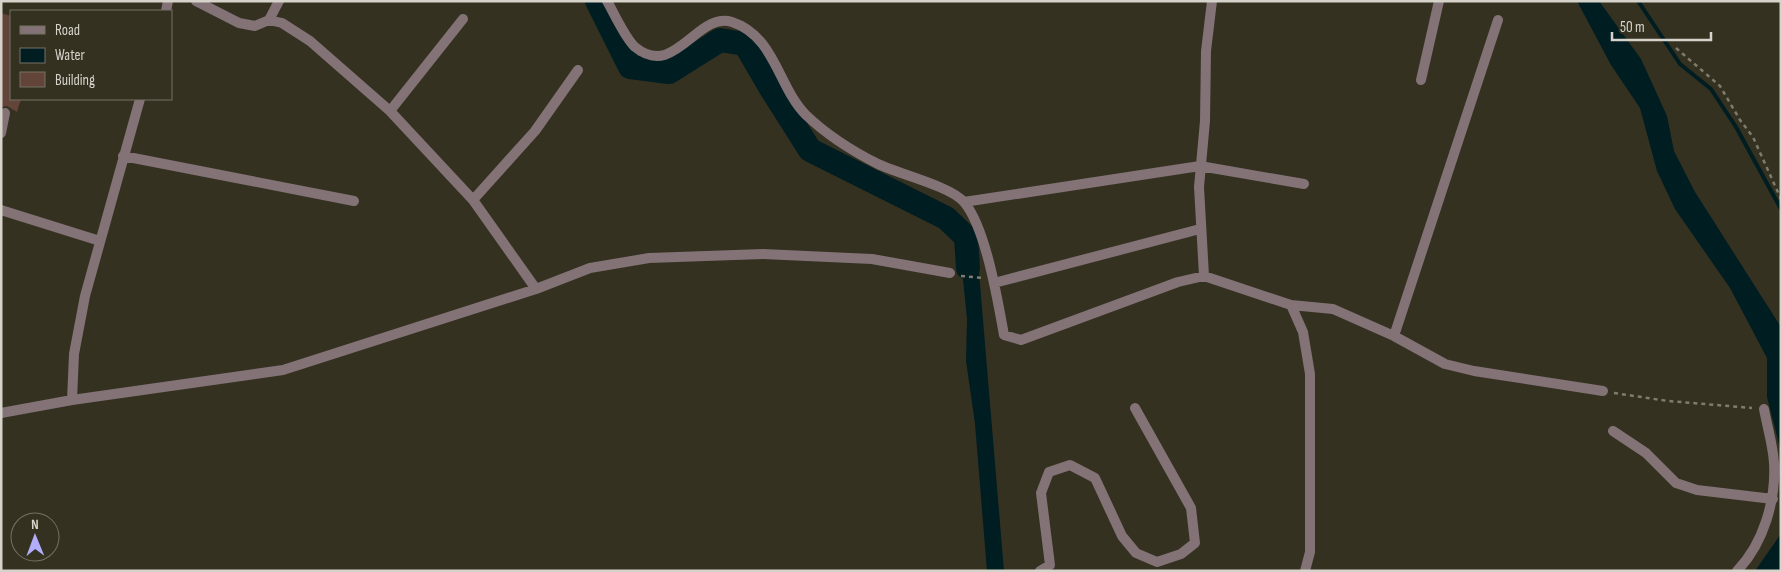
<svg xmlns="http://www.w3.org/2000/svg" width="1782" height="572" viewBox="0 0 1782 572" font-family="'Sofia Sans Condensed',sans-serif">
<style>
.water{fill:#001d22}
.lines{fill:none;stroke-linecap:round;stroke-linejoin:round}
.stream{stroke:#001d22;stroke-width:4}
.river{stroke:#001d22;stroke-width:24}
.building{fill:#624438}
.path{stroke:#7f7c6f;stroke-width:2.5;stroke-dasharray:4 4;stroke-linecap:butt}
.street{stroke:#837276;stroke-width:10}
</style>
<rect width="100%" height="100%" fill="#343121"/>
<path class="water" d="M 1577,1 L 1599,1 L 1641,59 L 1667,116 L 1674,151 L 1695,192 L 1781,327 L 1781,452 L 1767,397 L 1767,358 L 1730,288 L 1675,209 L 1657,171 L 1640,108 L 1611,65 Z
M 966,237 L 974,247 L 979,272 L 1004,571 L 987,571 L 975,424 L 966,361 L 967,319 L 960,250 Z
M 1781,532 L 1781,571 L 1755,571 L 1780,535 Z"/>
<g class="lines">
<path class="stream" d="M 1638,1 L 1680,64 L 1711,89 L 1736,127 L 1781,209"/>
<path class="river" d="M 597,1 L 630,67 L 669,72 L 720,40 L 745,44 L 770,87 L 810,150 L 946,218 L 966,237 L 968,268"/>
</g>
<path class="building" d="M 1,13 L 11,16 L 11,99 L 21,99 L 17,112 L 7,106 L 1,107 Z"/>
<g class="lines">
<path class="path" d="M 1676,48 L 1720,86 L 1740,120 L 1753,137 L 1781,199
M 961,276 L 983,278
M 1614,393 L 1668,401 L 1752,408"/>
<path class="street" d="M 196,1 L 239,23 L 255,26 L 269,20 L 282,23 L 310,41 L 390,111 L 473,200 L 536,289
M 607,1 C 614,13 625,38 635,47 C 675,80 697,11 732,22 C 775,36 778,87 806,115 C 827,135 852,151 878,164 C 899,174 950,186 964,202 C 986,228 998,302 1004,335 L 1021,340 L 1178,282 L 1204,276 L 1291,305 L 1333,309 L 1394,336 L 1445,364 L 1474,371 L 1603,391
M 166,11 L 168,1
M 269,20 L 279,1
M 1421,80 L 1439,1
M 390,111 L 463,19
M 1,133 L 5,113
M 123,156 L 354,201
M 473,200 L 535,131 L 578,70
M 964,202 L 1200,166 L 1304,184
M 1,210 L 100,241
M 1204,276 L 1199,187 L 1205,121 L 1206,51 L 1212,1
M 994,283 L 1200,229
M 1291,305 L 1303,332 L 1310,374 L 1310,552 L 1305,571
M 1394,336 L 1498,20
M 72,400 L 74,354 L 85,296 L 140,99
M 1,413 L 72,400 L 283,370 L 536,289 L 590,268 L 649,258 L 763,254 L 872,259 L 950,273
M 1613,431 L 1646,453 L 1676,483 L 1697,490 L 1773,499
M 1040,571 L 1050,565 L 1041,493 L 1049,472 L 1070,465 L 1095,478 L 1122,536 L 1136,553 L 1157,562 L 1181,554 L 1195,543 L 1191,508 L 1135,408
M 1737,571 C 1764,543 1776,500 1774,463 C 1773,445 1767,426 1764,409"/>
</g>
<rect width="1782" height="572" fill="none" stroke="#d6d4ca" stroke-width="5"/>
<rect x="10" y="10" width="162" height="90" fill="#343121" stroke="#757265"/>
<rect x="20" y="26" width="25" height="8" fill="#837276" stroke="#757265"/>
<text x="55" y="35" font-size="15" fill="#d6d4ca">Road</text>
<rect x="20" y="48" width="25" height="15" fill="#001d22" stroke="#757265"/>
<text x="55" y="60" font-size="15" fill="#d6d4ca">Water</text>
<rect x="20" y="72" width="25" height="15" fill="#624438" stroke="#757265"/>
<text x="55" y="85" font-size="15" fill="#d6d4ca">Building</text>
<g transform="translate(35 537) rotate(359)"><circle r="24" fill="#343121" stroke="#757265"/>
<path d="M0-4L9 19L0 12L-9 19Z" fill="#b1adfa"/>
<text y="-8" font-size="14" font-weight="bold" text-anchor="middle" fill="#d6d4ca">N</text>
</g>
<path d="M1612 32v8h99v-8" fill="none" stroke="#d6d4ca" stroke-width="2.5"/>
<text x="1620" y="32" font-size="15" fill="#d6d4ca" stroke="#343121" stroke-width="4" paint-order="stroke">50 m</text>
</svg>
